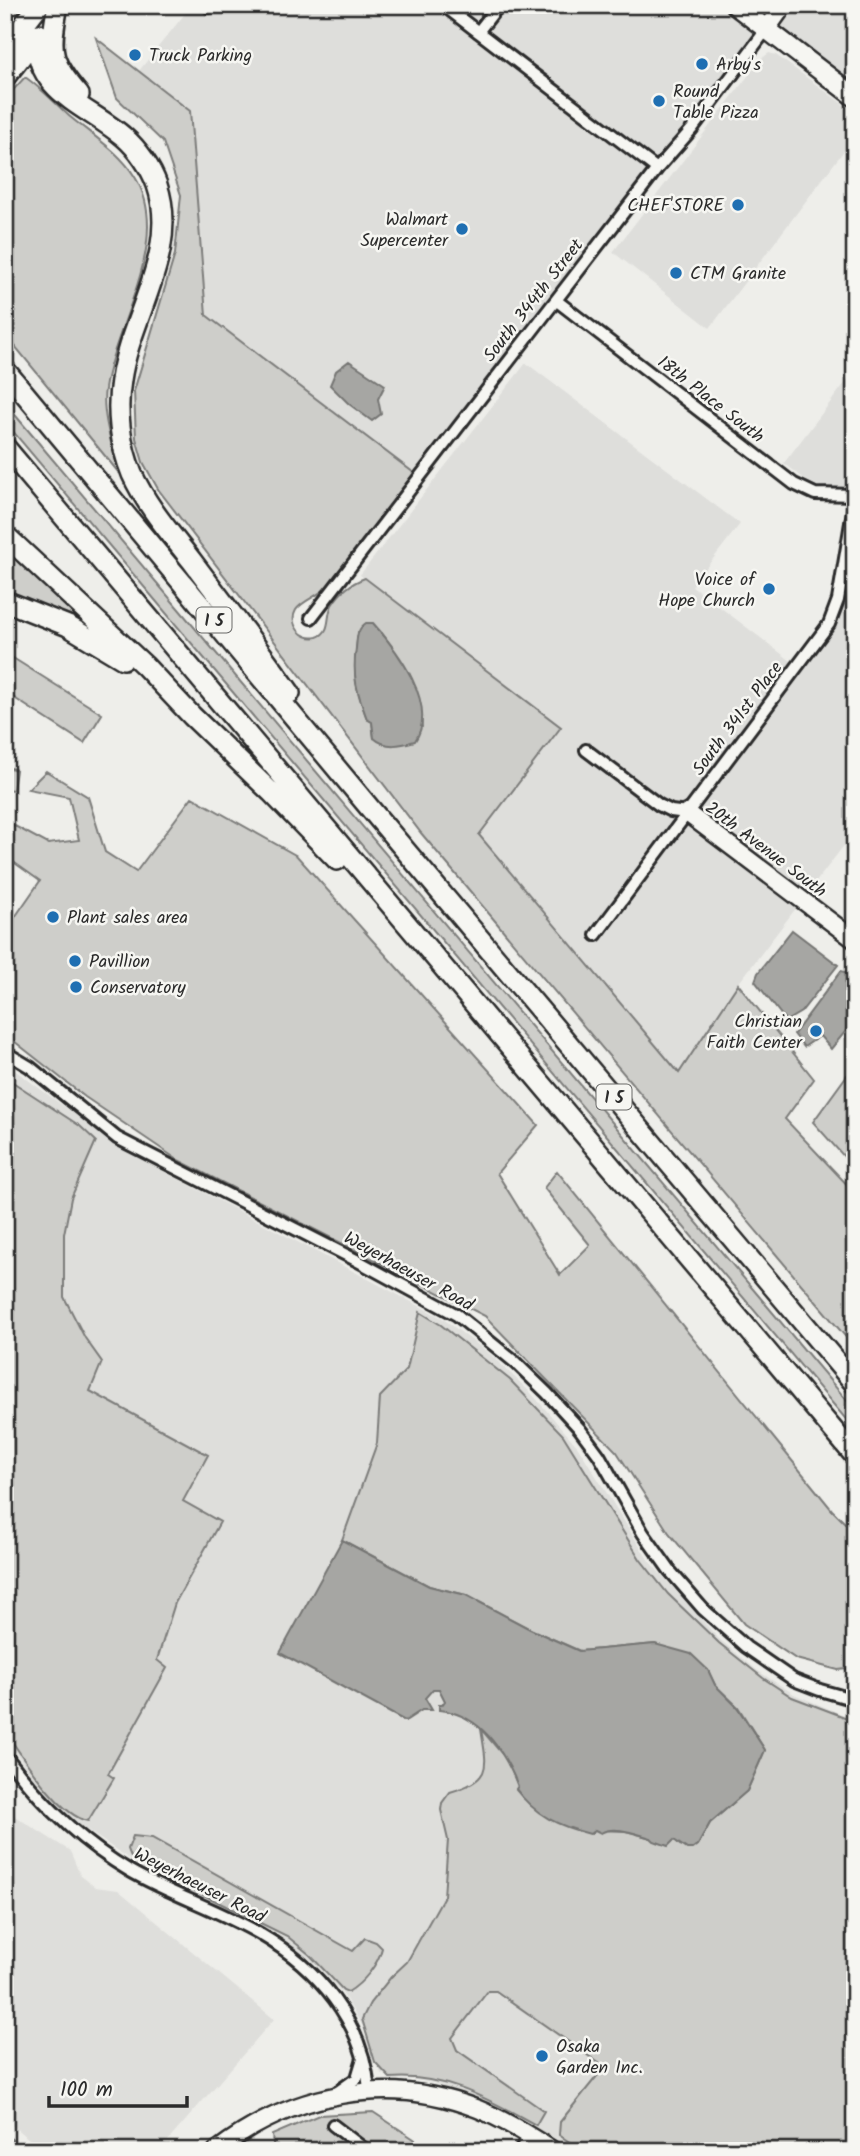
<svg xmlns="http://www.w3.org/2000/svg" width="860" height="2156" viewBox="0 0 860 2156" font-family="Kalam,sans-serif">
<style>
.built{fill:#dededb}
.green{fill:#cececa;stroke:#7c7c7a;stroke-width:2;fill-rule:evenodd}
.water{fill:#a6a6a3;stroke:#757573;stroke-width:2}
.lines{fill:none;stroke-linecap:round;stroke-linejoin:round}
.street-casing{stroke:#2b2b2b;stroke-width:16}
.secondary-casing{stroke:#2b2b2b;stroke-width:21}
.primary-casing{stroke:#2b2b2b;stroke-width:23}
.highway-casing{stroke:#2b2b2b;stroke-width:24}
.street{stroke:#f6f6f2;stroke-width:10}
.secondary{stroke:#f6f6f2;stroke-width:16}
.primary{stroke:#f6f6f2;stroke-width:18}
.highway{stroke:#f6f6f2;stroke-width:19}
.poi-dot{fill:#1f6fb2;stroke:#f6f6f2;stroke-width:2.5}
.labels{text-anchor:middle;stroke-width:5;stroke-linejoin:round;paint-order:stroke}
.shield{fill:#f6f6f2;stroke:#686867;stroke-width:2}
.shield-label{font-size:16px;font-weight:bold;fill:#2b2b2b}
.poi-label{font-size:18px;fill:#2b2b2b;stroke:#f6f6f2;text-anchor:start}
.street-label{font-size:18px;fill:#2b2b2b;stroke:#f6f6f2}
</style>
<rect width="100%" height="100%" fill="#eeeeea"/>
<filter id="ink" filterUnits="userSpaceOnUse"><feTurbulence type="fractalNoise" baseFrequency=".0143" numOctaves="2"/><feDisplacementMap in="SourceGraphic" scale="14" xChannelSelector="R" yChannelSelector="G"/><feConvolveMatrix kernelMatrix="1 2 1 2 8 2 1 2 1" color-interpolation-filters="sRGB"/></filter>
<g filter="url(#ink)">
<path class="built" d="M 192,5 L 716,5 L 730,16 L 766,29 L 784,5 L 855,5 L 855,97 L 767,30 L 419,477 L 206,315 L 190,111 L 138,72 Z
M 769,53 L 776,55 L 855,113 L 855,136 L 710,328 L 613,252 L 761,59 Z
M 526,363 L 740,524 L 692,586 L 791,661 L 826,617 L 835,597 L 847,504 L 855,503 L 855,831 L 738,984 L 680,1073 L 479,835 L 561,727 L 360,575 Z
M 855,370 L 855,485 L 828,488 L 820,487 L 807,481 L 784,463 Z
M 5,1063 L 123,1150 L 442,1318 L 490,1354 L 532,1394 L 578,1447 L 649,1561 L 718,1638 L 758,1671 L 794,1694 L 841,1714 L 855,1717 L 855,2151 L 576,2151 L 488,2102 L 433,2083 L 381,2074 L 371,2039 L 342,1993 L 316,1964 L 276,1933 L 138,1865 L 77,1823 L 38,1786 L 5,1736 Z
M 5,1810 L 70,1851 L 80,1875 L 95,1887 L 118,1890 L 274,2019 L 159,2151 L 44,2151 L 5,2120 Z"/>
<path class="green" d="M 5,5 L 26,5 L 5,34 Z
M 96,38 L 190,111 L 206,315 L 414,473 C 394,500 373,527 352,554 C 344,565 335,578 326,588 C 318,596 302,601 296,610 C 288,624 302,641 317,637 C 332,632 326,616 332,605 C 340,592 351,583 365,578 L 561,727 L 479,835 L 679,1073 L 738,984 L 814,1079 L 785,1119 L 855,1193 L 855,1348 L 421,833 L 158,489 L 143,462 L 136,438 L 134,391 L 175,254 L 181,195 L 163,142 L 117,98 ZM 358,632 L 382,633 C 407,669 418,681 422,727 L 374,738 L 372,722 L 367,719 C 353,680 353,672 358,632 Z
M 25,77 C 41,88 55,103 69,116 C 93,136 119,151 135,177 C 174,240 114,325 105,389 C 101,413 113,449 119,473 L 5,334 L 5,99 Z
M 5,403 L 855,1410 L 855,1430 L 5,422 Z
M 5,544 L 75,611 L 74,617 L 69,617 L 5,592 Z
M 5,653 L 102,714 L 84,743 L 5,692 Z
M 5,766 L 16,770 L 13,790 L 5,789 Z
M 46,771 L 88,797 L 105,852 L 136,872 L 192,797 L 297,856 L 538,1125 L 497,1173 L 560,1275 L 590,1245 L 544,1188 L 557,1171 L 832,1510 L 855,1533 L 855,1668 L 838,1670 L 796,1659 L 744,1624 L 669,1533 L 617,1452 L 485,1316 L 178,1160 L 85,1097 L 5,1034 L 5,923 L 13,920 L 40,881 L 5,856 L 5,833 L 13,825 L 48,844 L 79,840 L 69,797 L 28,789 Z
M 855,1064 L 855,1169 L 813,1122 Z
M 5,1077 L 80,1126 L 96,1141 L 71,1198 L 64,1234 L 64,1297 L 85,1338 L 102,1362 L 90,1391 L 208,1455 L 183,1501 L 220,1522 L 175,1603 L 157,1660 L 167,1668 L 108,1774 L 114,1778 L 88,1821 C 59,1816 22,1756 5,1731 Z
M 420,1312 L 441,1325 L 510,1380 L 563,1435 L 640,1559 L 668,1594 L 719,1643 L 763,1678 L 792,1697 L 855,1721 L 855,2151 L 583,2151 L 559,2135 L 560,2122 L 602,2070 L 600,2064 L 496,1991 L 488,1991 L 452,2038 L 457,2050 L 544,2111 L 536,2125 C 490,2100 444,2073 390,2078 L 375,2062 L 362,2019 L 370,2003 L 391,1977 L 407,1962 L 444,1896 L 448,1840 L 441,1810 L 442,1803 L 450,1792 C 493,1780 487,1767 481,1729 L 508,1761 L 518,1787 L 516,1790 L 523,1798 L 595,1830 L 626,1831 L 651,1838 L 674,1839 L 680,1845 L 690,1848 L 698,1845 L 710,1823 L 747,1791 L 765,1750 L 738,1707 L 715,1685 L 708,1670 L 655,1644 L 580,1651 L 530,1629 L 466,1595 L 429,1586 L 342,1540 L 377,1443 L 380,1397 L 407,1369 Z
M 133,1836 L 152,1838 L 353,1951 L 365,1938 L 376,1942 L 382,1948 C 378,1965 363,1983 348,1992 L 343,1990 L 310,1955 L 287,1936 L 140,1864 L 131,1857 L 128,1849 Z
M 373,2112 L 414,2139 L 429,2151 L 274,2151 L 272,2135 L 319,2115 Z
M 5,2134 L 27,2151 L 5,2151 Z"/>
<path class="water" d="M 349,361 L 385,385 L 378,399 L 381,414 L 372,421 L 349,404 L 330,385 L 336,371 Z
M 366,623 L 373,623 C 397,650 439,705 415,741 C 401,745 386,749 374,738 L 372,722 L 367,719 C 357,692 352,677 356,648 C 357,637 357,629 366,623 Z
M 792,930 L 838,965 L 801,1012 L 786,1021 L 755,981 L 758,973 Z
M 841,971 L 855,975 L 855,1020 L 831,1049 L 820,1036 L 804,1047 L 794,1034 Z
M 342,1540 L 429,1586 L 466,1595 L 530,1629 L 579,1651 L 655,1644 L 691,1654 L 708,1670 L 715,1685 L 737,1707 L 765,1750 L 747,1791 L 710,1823 L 698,1845 L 693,1849 L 687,1849 L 674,1840 L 668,1846 L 654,1841 L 651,1838 C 636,1834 615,1825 601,1833 L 595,1830 L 590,1834 C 559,1826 535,1816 516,1789 L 518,1786 C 504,1751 480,1714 439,1710 L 439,1705 L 442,1705 L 445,1701 L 439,1689 L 433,1689 L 425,1698 L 432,1710 L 422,1710 L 405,1721 L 280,1653 Z"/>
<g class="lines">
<g class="street-casing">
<path id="street" d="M 209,5 L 209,7
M 443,5 L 657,169
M 478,32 L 499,5
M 557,301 L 794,484 L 815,494 L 855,495
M 311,618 L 657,169 L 692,129 L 766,30
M 586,750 L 659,805 L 671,811 L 687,813
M 596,935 L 829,624 L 838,600 L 855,499
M 5,1052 L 30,1067 L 117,1138 L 356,1260 L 457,1315 L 516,1363 L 547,1393 L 579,1428 L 599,1455 L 643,1533 L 670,1571 L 703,1609 L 746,1647 L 794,1680 L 820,1690 L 855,1700
M 5,1755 C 38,1800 81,1842 130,1871 C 172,1895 219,1910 260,1934 C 318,1968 363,2021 369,2090
M 336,2093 L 357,2078 L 363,2058
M 333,2125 L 367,2151
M 520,2151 L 529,2135"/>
</g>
<g class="secondary-casing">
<path id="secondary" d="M 766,30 L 784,5
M 687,813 L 855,940
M 216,2151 C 292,2093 387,2073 478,2109 C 505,2120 530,2136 554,2151"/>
</g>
<g class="primary-casing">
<path id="primary" d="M 735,5 L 855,97"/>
</g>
<g class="highway-casing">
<path id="highway" d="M 57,10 C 49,53 51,62 79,95
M 38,35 C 31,91 90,107 124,137 C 138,149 151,168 157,185 C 180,252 130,316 121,380 C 116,410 120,445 132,474 C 146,505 171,534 192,561 C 225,605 258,648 290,693
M 5,49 L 39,5
M 5,77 L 39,34
M 5,370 L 373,812 L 855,1384
M 5,447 L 855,1456
M 5,535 L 145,666 L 192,716 L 271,792 L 337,860
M 5,601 L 68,626 L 123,659"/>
</g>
<use href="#street" class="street"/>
<use href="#secondary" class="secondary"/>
<use href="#primary" class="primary"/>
<use href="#highway" class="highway"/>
</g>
</g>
<g class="poi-dot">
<circle cx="135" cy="55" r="7"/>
<circle cx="702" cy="64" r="7"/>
<circle cx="659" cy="101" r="7"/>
<circle cx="738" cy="205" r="7"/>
<circle cx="462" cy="229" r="7"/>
<circle cx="676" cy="273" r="7"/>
<circle cx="769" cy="589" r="7"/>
<circle cx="53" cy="917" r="7"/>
<circle cx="75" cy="961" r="7"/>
<circle cx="76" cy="987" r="7"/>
<circle cx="816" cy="1031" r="7"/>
<circle cx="542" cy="2056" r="7"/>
</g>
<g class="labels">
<g class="shield">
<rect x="196.5" y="607.5" width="35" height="25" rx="5"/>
<rect x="596.5" y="1084.5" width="35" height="25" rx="5"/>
</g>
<g class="shield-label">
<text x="214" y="626">I 5</text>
<text x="614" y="1103">I 5</text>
</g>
<g class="poi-label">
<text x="149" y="61">Truck Parking</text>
<text x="716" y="70">Arby's</text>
<text x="673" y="97">Round<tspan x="673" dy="21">Table Pizza</tspan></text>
<text x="724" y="211" text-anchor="end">CHEF'STORE</text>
<text x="448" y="225" text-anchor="end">Walmart<tspan x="448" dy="21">Supercenter</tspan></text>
<text x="690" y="279">CTM Granite</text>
<text x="755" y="585" text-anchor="end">Voice of<tspan x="755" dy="21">Hope Church</tspan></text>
<text x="67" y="923">Plant sales area</text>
<text x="89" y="967">Pavillion</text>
<text x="90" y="993">Conservatory</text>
<text x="802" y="1027" text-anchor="end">Christian<tspan x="802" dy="21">Faith Center</tspan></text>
<text x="556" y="2052">Osaka<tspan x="556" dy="21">Garden Inc.</tspan></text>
</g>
<g class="street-label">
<text transform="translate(533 300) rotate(-52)" y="6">South 344th Street</text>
<text transform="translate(711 399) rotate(38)" y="6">18th Place South</text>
<text transform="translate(737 718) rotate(-53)" y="6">South 341st Place</text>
<text transform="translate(766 849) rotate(37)" y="6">20th Avenue South</text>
<text transform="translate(409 1271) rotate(29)" y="6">Weyerhaeuser Road</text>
<text transform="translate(200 1885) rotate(27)" y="6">Weyerhaeuser Road</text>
</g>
</g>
<rect width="860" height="2156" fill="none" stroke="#f6f6f2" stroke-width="28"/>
<rect x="14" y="14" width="832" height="2128" fill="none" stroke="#2b2b2b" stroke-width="2.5" filter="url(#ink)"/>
<path d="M49 2096v10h138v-10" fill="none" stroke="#2b2b2b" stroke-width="3.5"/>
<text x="60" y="2096" font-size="21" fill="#2b2b2b" stroke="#f6f6f2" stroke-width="5" paint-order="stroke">100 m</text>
</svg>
